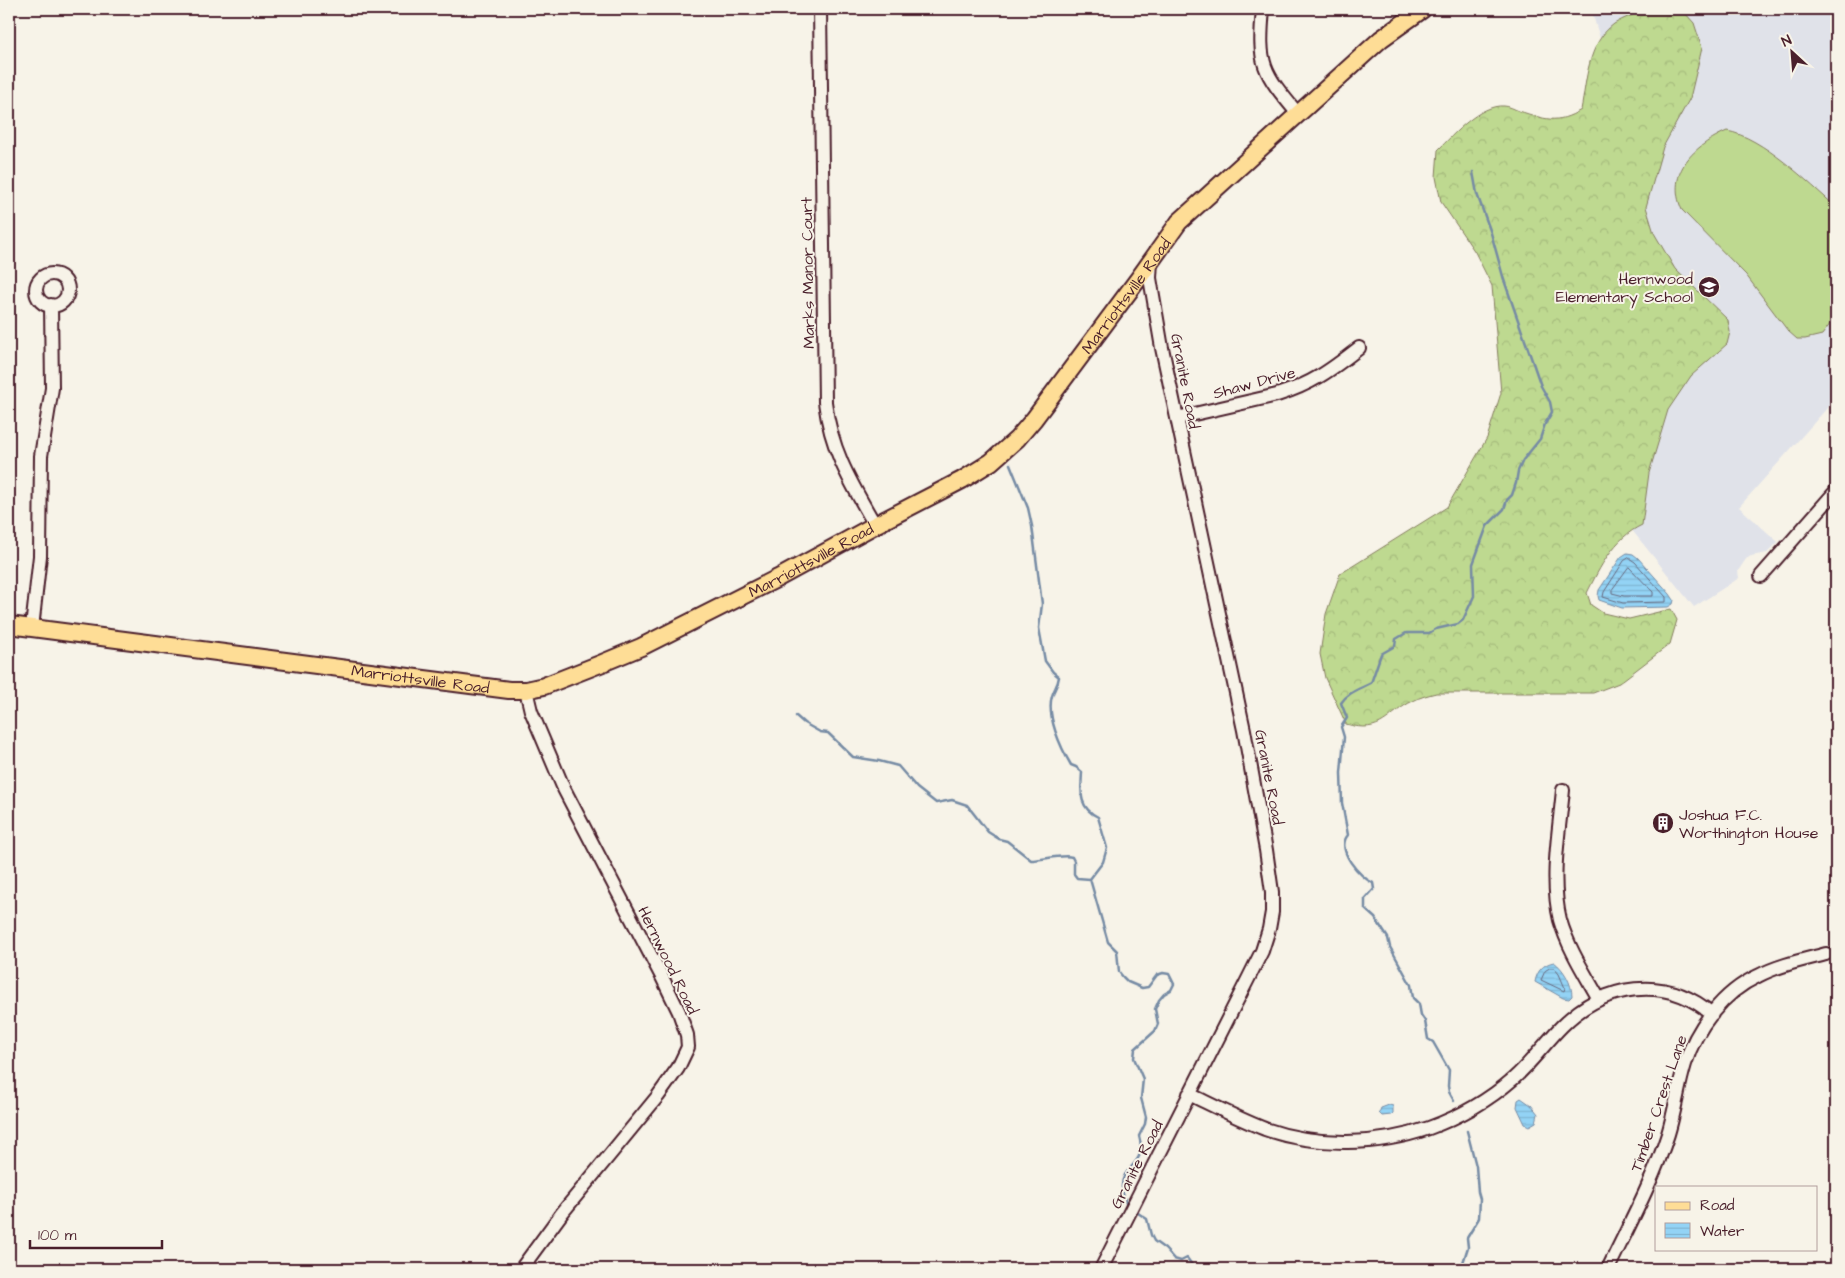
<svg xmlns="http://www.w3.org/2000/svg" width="1845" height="1278" viewBox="0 0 1845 1278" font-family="'Architects Daughter',sans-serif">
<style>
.built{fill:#e0e2e9}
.forest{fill:url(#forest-crowns);stroke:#847c5e}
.pitch{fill:#bed990;stroke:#847c5e}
.water{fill:url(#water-rules);stroke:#768ba4}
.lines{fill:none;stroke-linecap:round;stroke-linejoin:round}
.shore{stroke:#67677c;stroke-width:1}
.stream{stroke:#768ba4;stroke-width:2.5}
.minor-casing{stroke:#4a1f2b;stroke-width:16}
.major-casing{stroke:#4a1f2b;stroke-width:20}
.minor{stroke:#f7f3e8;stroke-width:12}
.major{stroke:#fedd96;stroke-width:16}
.labels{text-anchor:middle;stroke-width:4;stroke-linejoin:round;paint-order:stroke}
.street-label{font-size:16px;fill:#4a1f2b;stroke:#f7f3e8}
.poi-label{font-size:16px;fill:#4a1f2b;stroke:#f7f3e8;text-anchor:end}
</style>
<defs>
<pattern id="forest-crowns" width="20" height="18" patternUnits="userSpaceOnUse" patternTransform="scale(1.25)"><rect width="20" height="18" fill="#bed990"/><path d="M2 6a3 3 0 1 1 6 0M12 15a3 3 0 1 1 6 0" fill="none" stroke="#a5ba7c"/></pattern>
<pattern id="water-rules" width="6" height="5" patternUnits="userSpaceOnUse" patternTransform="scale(1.25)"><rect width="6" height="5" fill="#93d3f5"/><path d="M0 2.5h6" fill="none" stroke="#80b5d2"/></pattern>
</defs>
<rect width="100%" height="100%" fill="#f7f3e8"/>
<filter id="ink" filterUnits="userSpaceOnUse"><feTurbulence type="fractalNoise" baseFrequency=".02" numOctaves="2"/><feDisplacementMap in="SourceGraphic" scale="10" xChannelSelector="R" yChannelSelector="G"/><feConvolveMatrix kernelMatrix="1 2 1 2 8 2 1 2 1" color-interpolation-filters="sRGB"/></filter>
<g filter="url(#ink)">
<path class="built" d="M 1591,9 L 1836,9 L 1836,398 L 1739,507 L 1778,542 L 1767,553 L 1751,556 L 1746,559 L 1738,571 L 1739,578 L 1694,607 L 1627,524 L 1640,168 Z"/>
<path class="forest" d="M 1646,9 L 1675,9 L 1685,13 L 1694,23 L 1702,48 L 1690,98 L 1663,147 L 1646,207 L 1654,233 L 1675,269 L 1728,320 L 1730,332 L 1727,344 L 1691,376 L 1668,410 L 1649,473 L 1642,525 C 1614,538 1600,567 1587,593 L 1591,605 L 1603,613 L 1629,619 L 1671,609 L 1677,620 L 1670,644 L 1619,683 L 1593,693 L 1436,693 C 1428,695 1420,697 1413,701 C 1387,713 1383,735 1346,724 L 1325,678 L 1320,654 L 1326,614 L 1340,574 L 1447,507 L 1487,438 L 1501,393 L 1492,286 L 1475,252 L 1441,202 L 1436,177 L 1438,150 C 1453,135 1480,104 1504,106 C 1509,106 1514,109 1519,111 C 1545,119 1556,125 1581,110 C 1587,80 1587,44 1614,24 C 1623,18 1636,14 1646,9 Z"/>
<path class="pitch" d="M 1727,131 C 1762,137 1809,183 1836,207 L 1836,316 L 1822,335 L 1805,339 L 1797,339 L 1788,331 L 1746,275 L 1682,210 C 1665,172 1695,145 1727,131 Z"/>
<path class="water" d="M 1627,553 L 1633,554 L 1638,558 L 1670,594 L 1674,600 L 1673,604 L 1668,607 L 1622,608 L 1599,600 L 1598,596 L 1599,590 L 1621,557 Z
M 1554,962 C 1564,969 1572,984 1572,996 L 1569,999 L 1563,998 L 1535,982 C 1537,971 1543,964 1554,962 Z
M 1521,1098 L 1531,1105 L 1538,1114 L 1536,1122 L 1529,1126 L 1525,1124 L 1517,1107 L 1518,1100 Z
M 1389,1105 L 1393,1106 L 1393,1113 L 1391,1115 L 1382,1116 L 1379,1113 L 1381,1108 Z"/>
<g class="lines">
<path class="shore" d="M 1629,558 L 1635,562 L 1666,597 L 1666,602 L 1623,603 L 1603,597 L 1604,592 L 1624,561 Z
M 1629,567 L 1653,592 L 1653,596 L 1624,596 L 1612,593 L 1612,590 Z
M 1550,968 L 1554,968 L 1559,974 L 1565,988 L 1564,991 L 1541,980 L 1545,971 Z"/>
<path class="stream" d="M 1010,464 L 1028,508 L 1032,526 L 1042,604 L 1039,628 L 1045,661 L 1053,672 L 1059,677 C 1058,685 1054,689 1052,696 C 1046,716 1061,748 1071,765 L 1076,767 L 1082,772 C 1081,792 1078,807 1098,817 L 1107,848 L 1103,862 L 1090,879 L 1108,942 L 1117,951 L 1119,972 L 1123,977 L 1128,982 L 1142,988 L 1148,987 L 1157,975 L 1163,973 L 1169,974 L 1174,984 L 1171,990 L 1164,994 L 1159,1000 L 1155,1009 L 1158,1024 L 1155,1031 L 1135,1049 L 1134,1058 L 1143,1079 L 1141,1098 L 1146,1117 L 1145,1124 L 1139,1136 C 1148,1166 1121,1165 1122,1187 C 1122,1193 1125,1200 1127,1206
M 796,716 L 804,723 L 820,732 L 828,733 L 853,757 L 879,761 L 898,766 L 917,788 L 936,803 L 952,800 L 967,805 L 988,832 L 999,839 L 1007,841 L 1031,860 C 1042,860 1063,854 1072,857 L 1074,861 L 1074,874 L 1077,878 L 1090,879
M 1454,1101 L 1449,1092 L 1448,1086 L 1449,1070 L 1433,1042 L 1428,1039 L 1425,1021 L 1421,1015 L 1419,1004 L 1413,998 L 1411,985 L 1390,947 L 1388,938 L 1375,918 L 1365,909 L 1365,899 L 1374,889 L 1373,883 C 1360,877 1335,850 1348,835 L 1342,803 L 1341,773 L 1344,737 L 1341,727 L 1347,718 L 1341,703 C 1348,692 1360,689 1371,683 L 1381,654 L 1395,646 L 1396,639 L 1406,633 L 1429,633 L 1436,629 L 1458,624 L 1463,620 L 1474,596 L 1473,564 L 1487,526 L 1504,509 L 1507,500 L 1512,495 L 1516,483 L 1518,471 L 1523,460 L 1540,439 L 1545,424 L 1552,412 L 1550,402 L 1541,386 L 1504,280 L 1491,233 L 1477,194 L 1473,172
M 1138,1213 L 1147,1219 L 1151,1235 L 1154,1241 L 1165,1249 L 1174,1259 L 1181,1261 L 1187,1258 L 1195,1269
M 1461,1269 L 1468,1247 L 1467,1238 L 1479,1218 L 1480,1199 L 1478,1192 L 1476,1166 L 1467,1131"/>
<g class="minor-casing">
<path id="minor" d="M 820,9 L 825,402 C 831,451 851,483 875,525
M 1263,9 C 1258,65 1262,71 1298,114
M36 290a16 16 0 1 1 32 0a16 16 0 1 1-32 0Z
M 1177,418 L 1277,395 C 1312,384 1331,370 1359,348
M 1761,576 L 1836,491
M 32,628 L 40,556 L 41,456 L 52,388 L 51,305
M 1563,790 C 1559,833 1550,879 1560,920 C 1568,948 1585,974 1599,999
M 1189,1094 C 1214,1106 1239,1119 1265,1129 C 1316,1147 1378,1146 1429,1128 C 1459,1117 1489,1100 1513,1079 C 1531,1063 1545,1043 1562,1026 C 1604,984 1665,974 1712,1014
M 521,1269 L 562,1213 L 658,1096 L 678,1068 L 688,1047 L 687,1035 L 679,1012 L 662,977 L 564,789 L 531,711 L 526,690
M 1101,1269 L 1249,977 L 1262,951 L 1269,929 L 1272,912 L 1272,892 L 1266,850 L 1244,730 L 1162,348 L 1150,278 L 1151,261
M 1608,1269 C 1629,1225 1653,1181 1668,1134 C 1675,1111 1678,1087 1685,1064 C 1696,1028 1723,992 1758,976 C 1779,965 1803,960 1826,954"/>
</g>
<g class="major-casing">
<g id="major">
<path id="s1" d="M 9,625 L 509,690 L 526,690 L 544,686 L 600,664 L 641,647 L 778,578 L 875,525 L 962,480 L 991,462 L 1017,439 L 1034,419 L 1139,278 L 1179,222 L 1381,39 L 1423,9"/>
</g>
</g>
<use href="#minor" class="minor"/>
<use href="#major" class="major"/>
</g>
</g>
<defs>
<g id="school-disc" transform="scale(1.125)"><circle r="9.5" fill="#4a1f2b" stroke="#f7f3e8"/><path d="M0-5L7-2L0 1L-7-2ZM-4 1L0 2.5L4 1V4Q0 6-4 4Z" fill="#fff"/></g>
<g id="building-disc" transform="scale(1.125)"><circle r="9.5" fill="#4a1f2b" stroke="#f7f3e8"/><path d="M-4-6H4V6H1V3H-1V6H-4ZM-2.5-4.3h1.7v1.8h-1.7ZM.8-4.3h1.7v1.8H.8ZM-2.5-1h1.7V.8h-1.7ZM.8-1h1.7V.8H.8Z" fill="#fff"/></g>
</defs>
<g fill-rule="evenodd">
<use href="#school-disc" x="1709" y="287"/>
<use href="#building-disc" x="1663" y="823"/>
</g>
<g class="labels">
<g class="street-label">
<text transform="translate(807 273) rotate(-91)" y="6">Marks Manor Court</text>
<text dy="6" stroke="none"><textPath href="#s1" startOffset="1255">Marriottsville Road</textPath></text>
<text transform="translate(1186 381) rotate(79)" y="6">Granite Road</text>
<text transform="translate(1254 382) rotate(-15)" y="6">Shaw Drive</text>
<text dy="6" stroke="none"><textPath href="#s1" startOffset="835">Marriottsville Road</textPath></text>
<text dy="6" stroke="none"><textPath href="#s1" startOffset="415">Marriottsville Road</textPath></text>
<text transform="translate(1270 777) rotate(79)" y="6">Granite Road</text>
<text transform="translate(669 960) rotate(64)" y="6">Hernwood Road</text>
<text transform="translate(1658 1103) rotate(-71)" y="6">Timber Crest Lane</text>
<text transform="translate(1136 1164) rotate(-63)" y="6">Granite Road</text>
</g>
<g class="poi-label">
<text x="1693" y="284">Hernwood<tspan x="1693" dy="18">Elementary School</tspan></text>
<text x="1679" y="820" text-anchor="start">Joshua F.C.<tspan x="1679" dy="18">Worthington House</tspan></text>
</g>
</g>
<rect width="1845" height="1278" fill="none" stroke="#f7f3e8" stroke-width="30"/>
<rect x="15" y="15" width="1815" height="1248" fill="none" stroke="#4a1f2b" stroke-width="2" filter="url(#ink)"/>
<rect x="1655" y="1186" width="162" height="65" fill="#f7f3e8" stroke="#b29e9c"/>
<rect x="1665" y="1202" width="25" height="8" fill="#fedd96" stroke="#b29e9c"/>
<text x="1700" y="1210" font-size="15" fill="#4a1f2b">Road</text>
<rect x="1665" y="1223" width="25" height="15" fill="url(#water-rules)" stroke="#b29e9c"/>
<text x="1700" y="1236" font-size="15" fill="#4a1f2b">Water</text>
<g transform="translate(1792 52) rotate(334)" stroke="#f7f3e8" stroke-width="4" paint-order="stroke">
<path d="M0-4L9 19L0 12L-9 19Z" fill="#4a1f2b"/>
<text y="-8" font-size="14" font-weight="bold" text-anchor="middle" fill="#4a1f2b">N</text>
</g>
<path d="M30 1240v8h132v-8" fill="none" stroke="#4a1f2b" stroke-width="2.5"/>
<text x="38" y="1240" font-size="15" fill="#4a1f2b" stroke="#f7f3e8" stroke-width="4" paint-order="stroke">100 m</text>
</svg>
